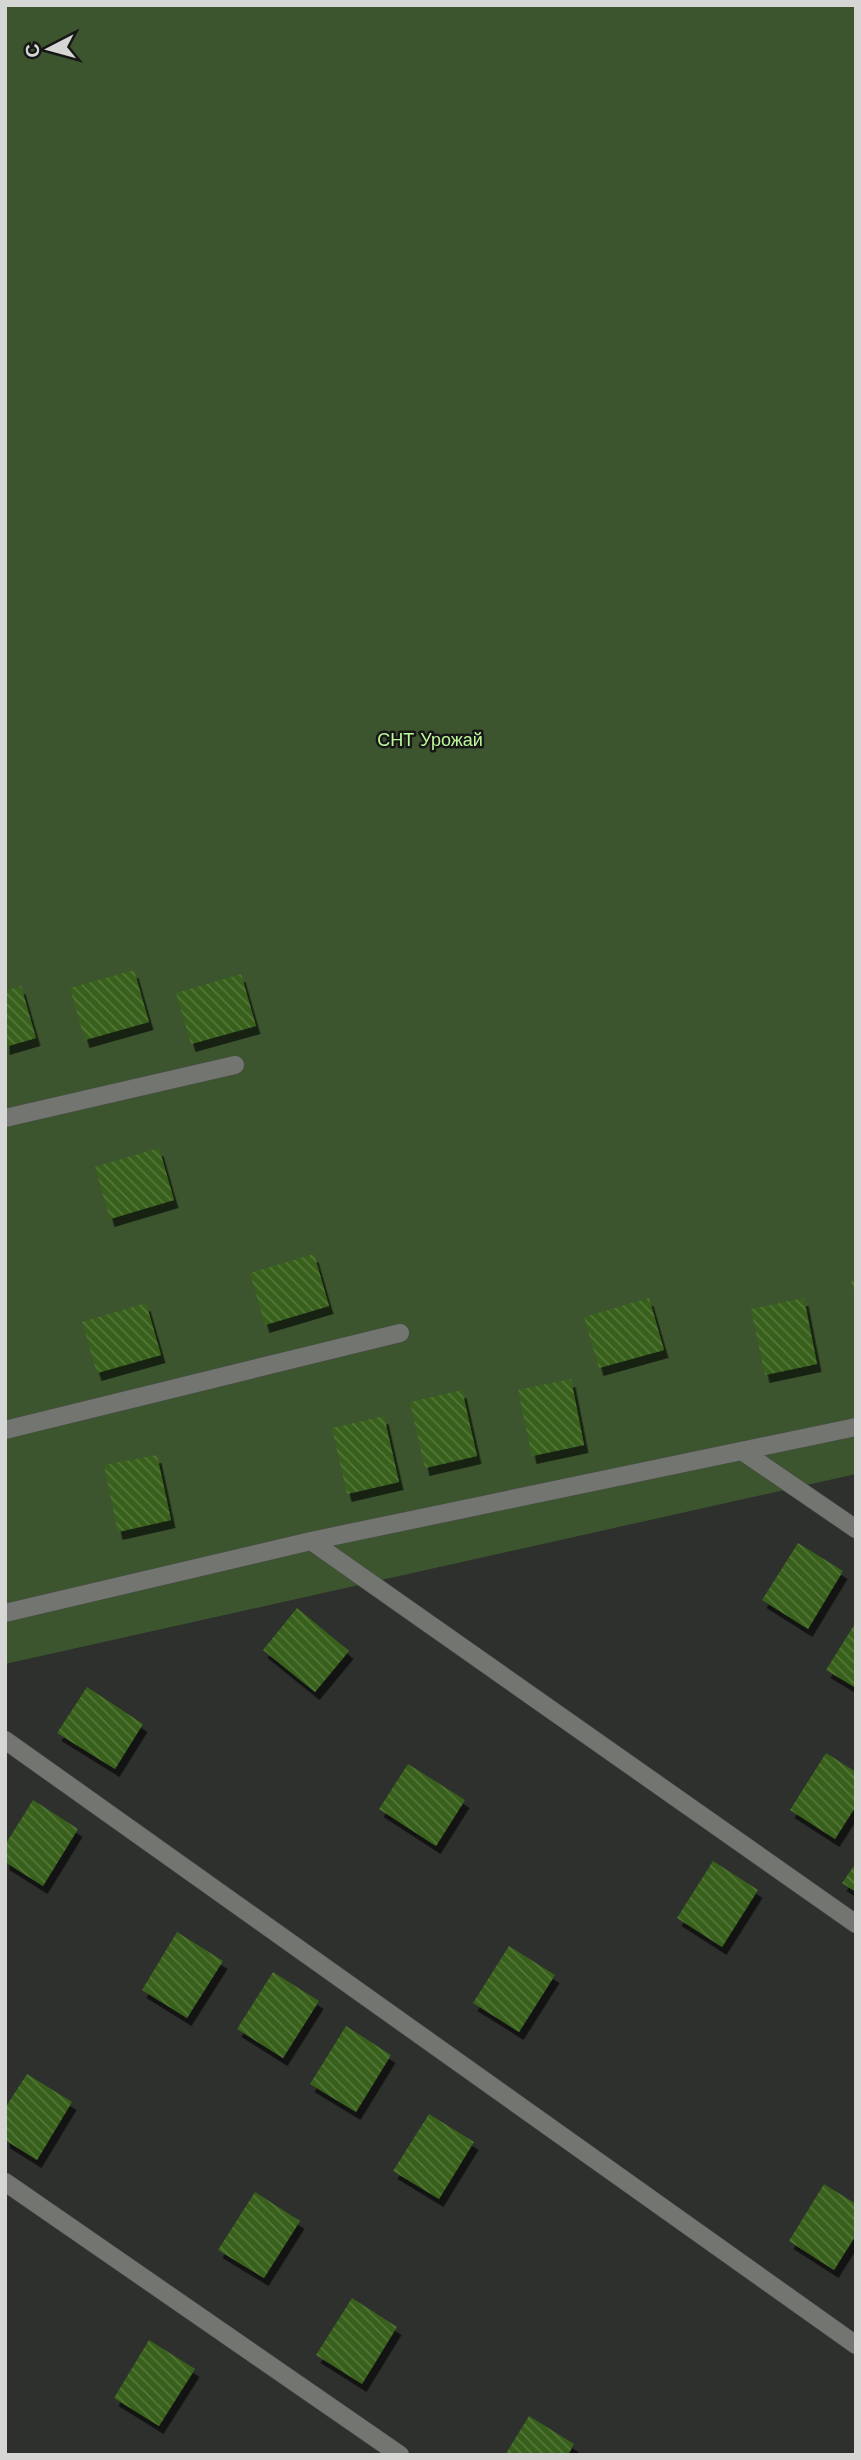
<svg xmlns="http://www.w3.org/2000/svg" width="861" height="2460" viewBox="0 0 861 2460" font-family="'Work Sans',sans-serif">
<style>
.garden{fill:#3c552e}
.building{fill:url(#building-back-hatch);filter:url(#shadow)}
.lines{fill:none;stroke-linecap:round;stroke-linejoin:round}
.street-casing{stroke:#4b4d4a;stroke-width:19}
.street{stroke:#727570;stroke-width:18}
.labels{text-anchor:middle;stroke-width:5;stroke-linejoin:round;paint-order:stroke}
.park-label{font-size:18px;fill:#bcf998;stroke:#161716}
</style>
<defs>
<pattern id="building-back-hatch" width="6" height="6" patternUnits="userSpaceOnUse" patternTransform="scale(1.75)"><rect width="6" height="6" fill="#38611a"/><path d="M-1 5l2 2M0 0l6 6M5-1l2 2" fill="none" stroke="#54773a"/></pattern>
<filter id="shadow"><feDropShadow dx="4.5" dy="8" stdDeviation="0" flood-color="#0009"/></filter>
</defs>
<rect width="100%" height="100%" fill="#2d302c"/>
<path class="garden" d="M 5,5 L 856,5 L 856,1474 L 5,1664 Z"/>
<path class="building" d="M 134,970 L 149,1022 L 85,1040 L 70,988 Z
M 241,974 L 256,1026 L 191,1044 L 176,993 Z
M 21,986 L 36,1038 L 5,1047 L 5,991 Z
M 159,1148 L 174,1200 L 110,1219 L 95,1167 Z
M 314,1254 L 329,1306 L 265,1325 L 250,1273 Z
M 856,1279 L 856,1297 L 855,1297 L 851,1280 Z
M 649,1298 L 664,1350 L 599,1368 L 584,1317 Z
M 804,1298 L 817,1364 L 765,1375 L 751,1309 Z
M 146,1303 L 161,1355 L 97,1373 L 82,1322 Z
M 571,1379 L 584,1445 L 532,1456 L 518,1390 Z
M 462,1390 L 477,1456 L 425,1468 L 410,1402 Z
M 384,1416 L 399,1482 L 347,1494 L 332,1428 Z
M 157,1455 L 171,1520 L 118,1532 L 104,1465 Z
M 798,1543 L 843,1571 L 808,1629 L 762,1600 Z
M 297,1608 L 349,1651 L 315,1692 L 263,1650 Z
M 856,1622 L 856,1688 L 826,1670 Z
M 87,1687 L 143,1724 L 115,1769 L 57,1733 Z
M 826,1753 L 856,1772 L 856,1806 L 835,1839 L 790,1810 Z
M 408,1764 L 465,1800 L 436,1846 L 379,1809 Z
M 33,1800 L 78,1829 L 43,1886 L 5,1862 L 5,1845 Z
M 713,1861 L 758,1890 L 722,1947 L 677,1918 Z
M 856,1863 L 856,1892 L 842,1883 Z
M 177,1932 L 223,1961 L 187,2018 L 142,1990 Z
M 509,1946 L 555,1975 L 519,2032 L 473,2003 Z
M 273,1972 L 319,2001 L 283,2058 L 237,2029 Z
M 346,2026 L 391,2055 L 356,2112 L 310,2084 Z
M 27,2074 L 72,2102 L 37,2160 L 5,2140 L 5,2108 Z
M 429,2114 L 474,2142 L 439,2199 L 393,2171 Z
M 824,2184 L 856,2204 L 856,2235 L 834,2270 L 789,2241 Z
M 255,2192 L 300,2221 L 264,2278 L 218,2250 Z
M 352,2298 L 397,2327 L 362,2384 L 316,2355 Z
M 149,2340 L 195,2369 L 159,2426 L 114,2398 Z
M 529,2416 L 574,2444 L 568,2455 L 505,2455 Z"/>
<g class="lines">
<g class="street-casing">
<path id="street" d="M 5,1118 L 235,1065
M 5,1430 L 400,1333
M 742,1451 L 856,1529
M 311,1541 L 856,1924
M 5,1613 L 311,1541 L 856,1427
M 5,1740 L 856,2345
M 5,2182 L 400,2455"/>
</g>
<use href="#street" class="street"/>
</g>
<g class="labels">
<g class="park-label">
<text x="430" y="746">СНТ Урожай</text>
</g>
</g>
<rect width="861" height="2460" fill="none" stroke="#d6d7d5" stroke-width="14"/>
<g transform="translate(49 49) rotate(264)" stroke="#161716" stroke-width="5" paint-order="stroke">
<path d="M0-5L12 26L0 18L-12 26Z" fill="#d6d7d5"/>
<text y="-10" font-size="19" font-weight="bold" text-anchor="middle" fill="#d6d7d5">С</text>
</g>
</svg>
